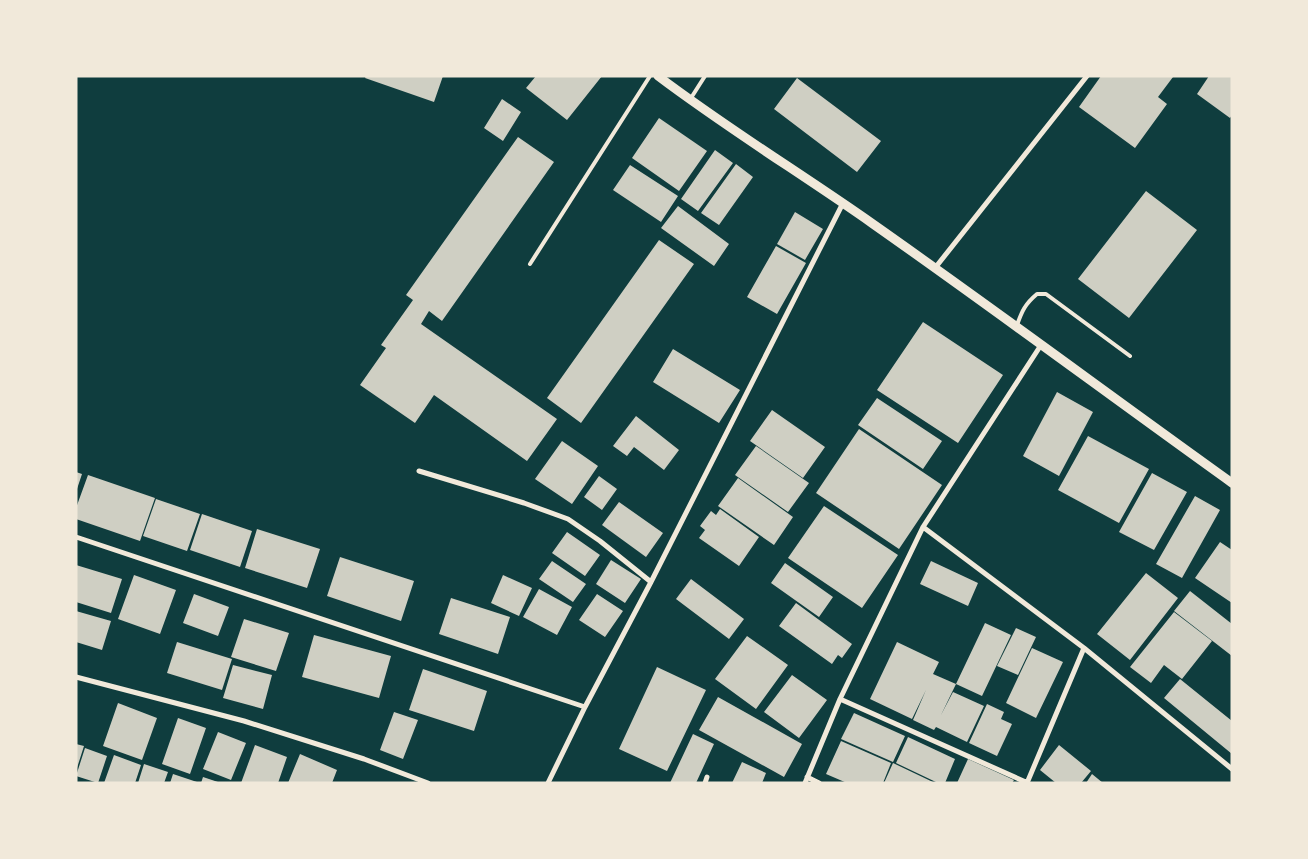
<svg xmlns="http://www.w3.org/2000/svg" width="1308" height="859" viewBox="0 0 1308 859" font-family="'Titillium Web',sans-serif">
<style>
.building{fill:#cfcfc3}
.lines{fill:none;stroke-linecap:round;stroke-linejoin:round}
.service{stroke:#f1e9da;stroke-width:4}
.minor{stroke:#f1e9da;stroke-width:5}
.tertiary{stroke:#f1e9da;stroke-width:9}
</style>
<rect width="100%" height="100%" fill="#0f3d3e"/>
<path class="building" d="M 366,76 L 443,76 L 434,102 L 365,78 Z
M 536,76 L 602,76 L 567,120 L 526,88 Z
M 1101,76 L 1173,77 L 1158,97 L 1167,104 L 1135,148 L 1079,107 Z
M 1209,76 L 1232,76 L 1232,115 L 1230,118 L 1197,94 Z
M 797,78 L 881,141 L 857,172 L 774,109 Z
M 502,99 L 521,112 L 503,141 L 484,128 Z
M 659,118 L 707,151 L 679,191 L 632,158 Z
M 518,137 L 554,162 L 442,321 L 429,311 L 421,324 L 557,419 L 527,461 L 434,395 L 415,423 L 360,385 L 386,348 L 381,345 L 413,300 L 406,295 Z
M 715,150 L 733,163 L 698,211 L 681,199 Z
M 736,164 L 753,177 L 719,225 L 701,213 Z
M 630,165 L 678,196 L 661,222 L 613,190 Z
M 1146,191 L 1197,230 L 1129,318 L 1078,279 Z
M 678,206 L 729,244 L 714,266 L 661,228 Z
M 795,212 L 823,229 L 805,260 L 777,244 Z
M 659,240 L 694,264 L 581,423 L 547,398 Z
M 776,246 L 806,263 L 777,314 L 747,297 Z
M 923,322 L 1003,375 L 958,443 L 877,390 Z
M 673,349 L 740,390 L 719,423 L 653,382 Z
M 1057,392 L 1093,412 L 1059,476 L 1023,456 Z
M 877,398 L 942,441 L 923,469 L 858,425 Z
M 772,410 L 825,447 L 803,478 L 750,441 Z
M 636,416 L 679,450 L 664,470 L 634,447 L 627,456 L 613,446 Z
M 859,429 L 942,485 L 899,549 L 816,493 Z
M 1088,436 L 1149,469 L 1119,523 L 1058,490 Z
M 562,441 L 598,466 L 572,504 L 535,479 Z
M 756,446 L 809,483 L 788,512 L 735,475 Z
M 76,472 L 82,474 L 77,489 L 76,489 Z
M 1152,473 L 1187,492 L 1154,550 L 1119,532 Z
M 88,475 L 155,498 L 140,541 L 76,519 L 76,508 Z
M 599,476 L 617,489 L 602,510 L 584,497 Z
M 738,478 L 793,517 L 774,545 L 718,506 Z
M 1195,496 L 1220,510 L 1182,578 L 1156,564 Z
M 156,499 L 200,514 L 187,551 L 143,536 Z
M 619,502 L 663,533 L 646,557 L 602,525 Z
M 824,506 L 898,555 L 862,608 L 788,558 Z
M 720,509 L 759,537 L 739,566 L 699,538 L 705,530 L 700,526 L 711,511 L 716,515 Z
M 202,514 L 252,531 L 240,567 L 190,550 Z
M 257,529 L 320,549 L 307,588 L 245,568 Z
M 567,532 L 600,555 L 585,576 L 552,553 Z
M 1220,542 L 1232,550 L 1232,603 L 1195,578 Z
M 340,557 L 414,581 L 401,621 L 327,596 Z
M 611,560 L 641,579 L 625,603 L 596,584 Z
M 552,561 L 586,584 L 573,602 L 539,579 Z
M 931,561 L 978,583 L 968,606 L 920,584 Z
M 785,563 L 833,597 L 819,617 L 771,583 Z
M 76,565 L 122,579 L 111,613 L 76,602 Z
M 1146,573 L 1178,598 L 1130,660 L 1097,634 Z
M 134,575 L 176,590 L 160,634 L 118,619 Z
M 503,575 L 532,588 L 519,616 L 491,603 Z
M 691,579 L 744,619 L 729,639 L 676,599 Z
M 539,589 L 572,607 L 557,635 L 523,617 Z
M 1190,591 L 1232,624 L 1232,656 L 1174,611 Z
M 194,594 L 229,607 L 218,636 L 183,623 Z
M 597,594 L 623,611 L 605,637 L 579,620 Z
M 451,598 L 510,617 L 498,654 L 439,634 Z
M 796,603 L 852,644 L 842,658 L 838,655 L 832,664 L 779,626 Z
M 76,611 L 111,621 L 102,650 L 76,642 Z
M 1174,612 L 1212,641 L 1182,679 L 1164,665 L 1151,683 L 1130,667 Z
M 244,619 L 289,633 L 276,671 L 231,657 Z
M 985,623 L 1011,635 L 982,696 L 956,684 Z
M 1016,628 L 1036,637 L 1018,675 L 997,666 Z
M 314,635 L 391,656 L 379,698 L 302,677 Z
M 747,636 L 788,665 L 756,709 L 715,679 Z
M 177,642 L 232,659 L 222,690 L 167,673 Z
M 897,642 L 939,662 L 933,674 L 956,684 L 941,715 L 953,692 L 984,706 L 967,742 L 936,727 L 934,730 L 913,720 L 926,690 L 912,719 L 870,699 Z
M 1032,648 L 1063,662 L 1036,718 L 1006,703 Z
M 233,665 L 272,675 L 263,709 L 223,698 Z
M 657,667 L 706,690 L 667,771 L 619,749 Z
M 423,669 L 487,691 L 474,731 L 409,710 Z
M 792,675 L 827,700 L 799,738 L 764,712 Z
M 1180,679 L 1232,721 L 1232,754 L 1164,698 Z
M 718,697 L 802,744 L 784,777 L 699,730 Z
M 118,703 L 157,718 L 142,760 L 103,746 Z
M 987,704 L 1004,712 L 1001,719 L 1012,724 L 997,756 L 969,743 Z
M 394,712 L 418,720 L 403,759 L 380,750 Z
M 854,713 L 905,736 L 893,762 L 841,739 Z
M 178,718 L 206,728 L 190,774 L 162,764 Z
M 218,732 L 246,743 L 231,780 L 203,769 Z
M 693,734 L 714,744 L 696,783 L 670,783 Z
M 908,737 L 955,759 L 945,783 L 938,783 L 896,763 Z
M 841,741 L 891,763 L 883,783 L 847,783 L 826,774 Z
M 76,744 L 84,746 L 77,768 L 76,767 Z
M 255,745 L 287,757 L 278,783 L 241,783 Z
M 1059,745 L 1091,771 L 1081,783 L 1056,783 L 1040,770 Z
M 85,748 L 107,756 L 98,783 L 76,776 Z
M 300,754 L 337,770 L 332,783 L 288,783 Z
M 114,755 L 141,765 L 135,783 L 104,783 Z
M 968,759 L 1014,780 L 1012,783 L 957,783 Z
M 742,762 L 766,773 L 762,783 L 732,783 Z
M 893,763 L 935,783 L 884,783 Z
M 144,764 L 168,772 L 164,783 L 138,783 Z
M 173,774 L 197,782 L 197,783 L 170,783 Z
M 1092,774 L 1103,783 L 1086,783 Z
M 203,777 L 218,782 L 218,783 L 201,783 Z"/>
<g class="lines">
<path class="service" d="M 691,98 L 705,76
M 530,264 L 650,76
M 1017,325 C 1022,311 1025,304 1037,294 L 1046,294 L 1130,356"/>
<path class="minor" d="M 935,268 L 1087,76
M 419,471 L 524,503 L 568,519 L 600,541 L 651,582
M 923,527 L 1084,648 L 1232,769
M 76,537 L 585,707
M 76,677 L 244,721 L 364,759 L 428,783
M 840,699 L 1028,783
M 807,777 L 819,783
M 548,783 L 585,707 L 651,582 L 843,203
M 705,783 L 707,777
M 805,783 L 840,699 L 923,527 L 1041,345
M 1027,783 L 1084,648"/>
<path class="tertiary" d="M 658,76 C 728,129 802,174 873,224 C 994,309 1112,397 1232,483"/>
</g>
<rect width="1308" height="859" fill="none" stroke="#f1e9da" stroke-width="155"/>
</svg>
